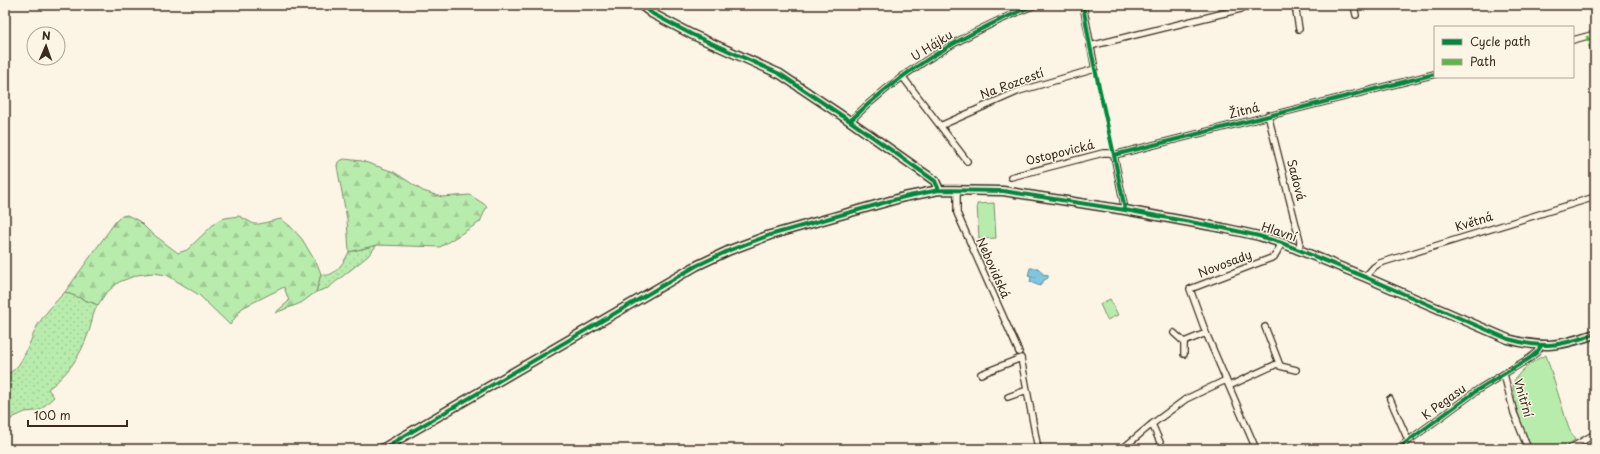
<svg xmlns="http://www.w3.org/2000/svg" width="1600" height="454" viewBox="0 0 1600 454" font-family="'Playpen Sans',sans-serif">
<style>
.grass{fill:url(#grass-dots);stroke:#7a8b66}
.forest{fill:url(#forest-firs);stroke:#7a8b66}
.park{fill:#b8ecad;stroke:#7a8b66}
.water{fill:url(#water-ripples);stroke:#648892}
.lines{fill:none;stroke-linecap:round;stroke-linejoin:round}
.street-casing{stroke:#3b2a1e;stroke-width:8}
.secondary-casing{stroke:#3b2a1e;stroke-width:11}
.street{stroke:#fcf5e5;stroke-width:5.5}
.secondary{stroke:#fcf5e5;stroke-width:8}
.quiet{stroke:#58b947;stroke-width:3;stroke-dasharray:6 3;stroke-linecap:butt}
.cycleway-casing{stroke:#fcf5e5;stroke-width:6}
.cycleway{stroke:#00873e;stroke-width:4}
.labels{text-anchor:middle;stroke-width:3;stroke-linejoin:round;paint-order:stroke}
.street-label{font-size:12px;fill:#3b2a1e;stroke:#fcf5e5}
</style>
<defs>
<pattern id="grass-dots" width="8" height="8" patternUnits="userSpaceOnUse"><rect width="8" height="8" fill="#b8ecad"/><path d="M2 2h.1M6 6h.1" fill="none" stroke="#9fcb94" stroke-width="1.8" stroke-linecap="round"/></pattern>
<pattern id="forest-firs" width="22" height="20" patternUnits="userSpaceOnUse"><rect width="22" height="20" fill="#b8ecad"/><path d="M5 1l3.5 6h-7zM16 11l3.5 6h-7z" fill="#9fcb94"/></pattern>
<pattern id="water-ripples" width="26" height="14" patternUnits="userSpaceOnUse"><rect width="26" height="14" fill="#7fc6e0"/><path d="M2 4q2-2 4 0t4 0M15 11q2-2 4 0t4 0" fill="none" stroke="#6faac0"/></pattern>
</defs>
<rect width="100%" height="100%" fill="#fcf5e5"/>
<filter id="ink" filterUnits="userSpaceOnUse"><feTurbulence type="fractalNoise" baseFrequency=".025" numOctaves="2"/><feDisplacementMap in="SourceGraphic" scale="8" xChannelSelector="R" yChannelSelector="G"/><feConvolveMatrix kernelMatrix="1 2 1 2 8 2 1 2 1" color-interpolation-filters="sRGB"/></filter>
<g filter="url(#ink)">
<path class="grass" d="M 377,245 L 368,256 L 328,288 L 316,292 L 321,274 C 333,280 344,262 349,252 Z
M 65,292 L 98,305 C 92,313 92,325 88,334 C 80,357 67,375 48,389 L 54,397 L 41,409 L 36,411 L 25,412 L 12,418 L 5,428 L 5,374 C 23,372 30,337 39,323 C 46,312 55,302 65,292 Z"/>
<path class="forest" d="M 344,159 L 362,161 L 394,172 L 423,191 L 442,197 L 470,195 L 487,206 L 480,222 L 440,247 L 377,245 L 349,252 L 347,219 L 337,166 L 338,162 Z
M 127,215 L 139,221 L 149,231 L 178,253 L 187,250 L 217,221 L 225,218 L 239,216 L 254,224 L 259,224 L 281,219 L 290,226 L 302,239 L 318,266 L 321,274 L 316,292 L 301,303 L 275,313 L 289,301 L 284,287 L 242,308 L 230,325 L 199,295 L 167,275 L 153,273 L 137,275 L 119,282 L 105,294 L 98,305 L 65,292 L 116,221 L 122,216 Z"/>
<path class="park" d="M 994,203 L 996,238 L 979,239 L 977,204 Z
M 1110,299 L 1118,315 L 1107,320 L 1100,304 Z
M 1546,355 L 1569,429 L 1575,440 L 1560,449 L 1531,449 L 1522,425 L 1513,398 L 1515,398 C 1514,393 1512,387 1514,382 C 1517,372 1537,358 1546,355 Z"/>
<path class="water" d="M 1030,268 L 1038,268 L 1043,274 L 1048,275 L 1048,278 L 1043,281 L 1040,286 L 1030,282 L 1031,277 L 1028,276 Z"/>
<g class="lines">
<g class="street-casing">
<path id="street" d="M 1295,5 L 1299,29
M 1354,5 L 1356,15
M 1573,40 L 1595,34
M 1090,46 L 1257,5
M 902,76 L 967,161
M 1268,115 L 1300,241 L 1299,250
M 850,121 C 903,69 966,32 1035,5
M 940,126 L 1019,91 L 1095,69 L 1083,5
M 1011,177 L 1103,153 L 1110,153 L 1114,155
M 957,190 L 957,213 L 1019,352
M 1125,210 L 1114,155 L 1435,74
M 1365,277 L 1374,267 L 1380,263 L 1595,197
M 1174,333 L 1184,342
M 1184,354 L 1184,342 L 1206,333
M 1279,363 L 1280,366 L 1296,370
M 981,374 L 1021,358 L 1038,449
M 1504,374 L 1514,413 L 1528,449
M 1229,386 L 1279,363 L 1265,327
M 1008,397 L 1027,390
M 1390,399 L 1408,440
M 1152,424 L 1163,449
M 1122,449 L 1152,424 L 1186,399 L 1226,380
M 1256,449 L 1206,333 L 1190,289 L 1274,257 L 1282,243
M 1397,449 L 1479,389 L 1530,358 L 1537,352 L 1541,346
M 1569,449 L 1595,434"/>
</g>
<g class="secondary-casing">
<path id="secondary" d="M 641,5 L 653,14 L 691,34 L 780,74 L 850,121 L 935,181 L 939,190
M 382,449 L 696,266 L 730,250 L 770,235 L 904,197 L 939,190 L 1003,191 L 1125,210 L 1223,228 L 1259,236 L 1282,243 L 1365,277 L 1508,339 C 1544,349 1560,346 1595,334"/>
</g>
<use href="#street" class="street"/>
<use href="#secondary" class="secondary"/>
<path class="quiet" d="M 1587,36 L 1595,64"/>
<g class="cycleway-casing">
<path id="cycleway" d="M 641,5 L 653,14 L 691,34 L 780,74 L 850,121 L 935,181 L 939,190
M 1083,5 L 1090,46 L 1114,155
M 850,121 C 903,69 966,32 1035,5
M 1125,210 L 1114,155 L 1435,74
M 382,449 L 696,266 L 730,250 L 770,235 L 904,197 L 939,190 L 1003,191 L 1125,210 L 1223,228 L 1259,236 L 1282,243 L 1365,277 L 1508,339 C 1544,349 1560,346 1595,334
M 1397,449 L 1479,389 L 1530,358 L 1537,352 L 1541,346"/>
</g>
<use href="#cycleway" class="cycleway"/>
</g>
</g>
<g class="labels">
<g class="street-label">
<text transform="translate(932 46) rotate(-32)" y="4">U Hájku</text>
<text transform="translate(1012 84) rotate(-20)" y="4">Na Rozcestí</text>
<text transform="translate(1244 111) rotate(-14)" y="4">Žitná</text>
<text transform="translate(1060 153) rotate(-14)" y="4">Ostopovická</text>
<text transform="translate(1296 180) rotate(76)" y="4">Sadová</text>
<text transform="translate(1474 222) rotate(-17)" y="4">Květná</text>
<text transform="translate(1279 232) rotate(18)" y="4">Hlavní</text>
<text transform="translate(1225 264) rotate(-21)" y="4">Novosady</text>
<text transform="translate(993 268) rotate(66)" y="4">Nebovidská</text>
<text transform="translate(1523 398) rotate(74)" y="4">Vnitřní</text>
<text transform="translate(1444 402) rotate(-36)" y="4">K Pegasu</text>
</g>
</g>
<rect width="1600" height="454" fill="none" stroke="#fcf5e5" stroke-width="20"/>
<rect x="10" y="10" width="1580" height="434" fill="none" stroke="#3b2a1e" stroke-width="1.5" filter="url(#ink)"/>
<rect x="1434" y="26" width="140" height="52" fill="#fcf5e5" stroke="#afa495"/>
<rect x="1442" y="39" width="20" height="6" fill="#00873e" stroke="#afa495"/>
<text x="1470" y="46" font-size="12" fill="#3b2a1e">Cycle path</text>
<rect x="1442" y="59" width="20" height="6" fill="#58b947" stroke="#afa495"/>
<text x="1470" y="66" font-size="12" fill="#3b2a1e">Path</text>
<g transform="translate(46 46) rotate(2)"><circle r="19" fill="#fcf5e5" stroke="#afa495"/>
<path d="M0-3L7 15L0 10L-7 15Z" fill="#3b2a1e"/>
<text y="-6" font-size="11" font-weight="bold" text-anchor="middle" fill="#3b2a1e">N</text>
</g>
<path d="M28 420v6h99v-6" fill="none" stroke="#3b2a1e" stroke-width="2"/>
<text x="34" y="420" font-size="12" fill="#3b2a1e" stroke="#fcf5e5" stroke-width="3" paint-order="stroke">100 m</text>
</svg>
